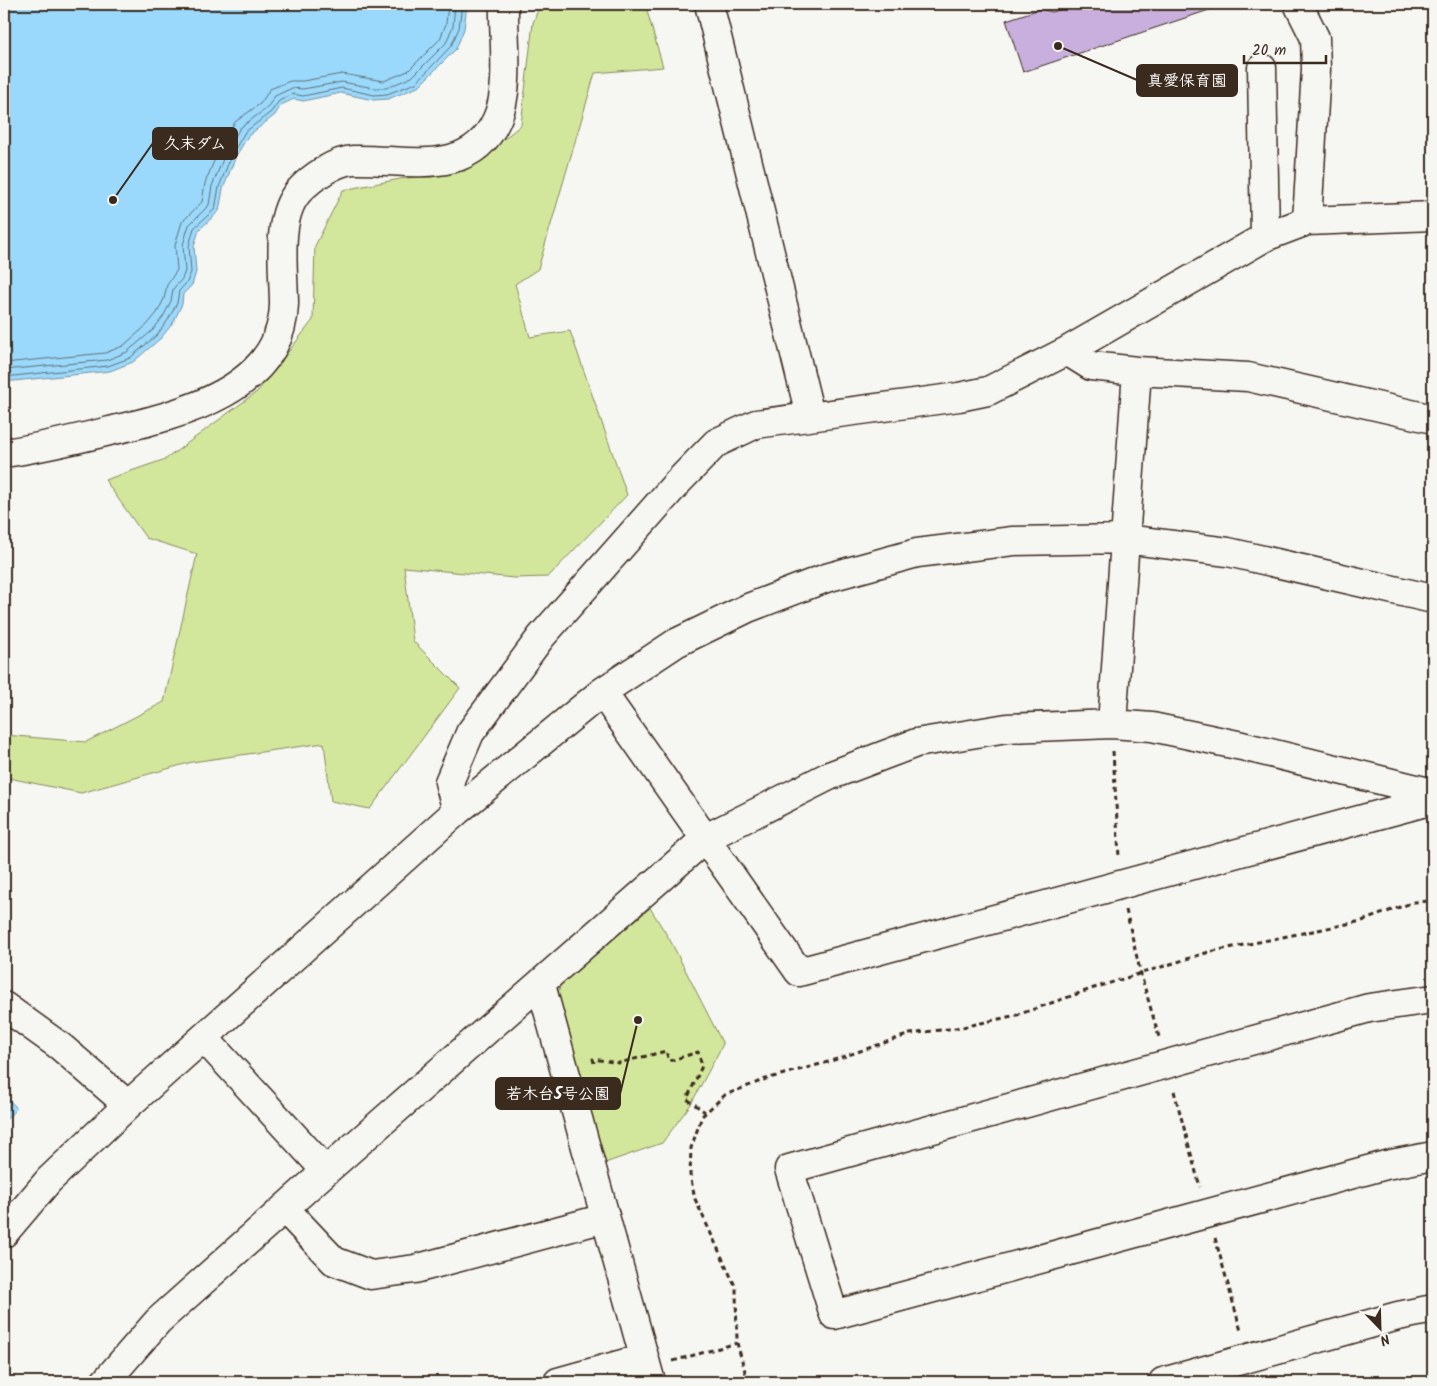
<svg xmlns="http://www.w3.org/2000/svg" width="1437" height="1386" viewBox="0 0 1437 1386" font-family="Kalam,'Klee One',sans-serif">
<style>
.green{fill:#d3e79c;stroke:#87885d}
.water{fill:#9ad9fb;stroke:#7493a3}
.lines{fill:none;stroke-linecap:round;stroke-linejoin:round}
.shore{stroke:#617076;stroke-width:1}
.building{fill:#c8afdd;stroke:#3b2a1e}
.minor-casing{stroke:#3b2a1e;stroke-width:31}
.path{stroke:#3b2a1e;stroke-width:3;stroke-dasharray:5 4;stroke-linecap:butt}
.minor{stroke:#f6f6f2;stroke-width:28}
.leader{fill:none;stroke:#3b2a1e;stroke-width:2}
.callout-dot{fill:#3b2a1e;stroke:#f6f6f2;stroke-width:2}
.callout{fill:#3b2a1e;stroke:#3b2a1e;stroke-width:2}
.callout-label{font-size:16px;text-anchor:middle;font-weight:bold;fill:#fff}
</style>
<rect width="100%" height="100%" fill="#f6f6f2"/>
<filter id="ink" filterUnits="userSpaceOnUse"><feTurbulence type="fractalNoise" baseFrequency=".02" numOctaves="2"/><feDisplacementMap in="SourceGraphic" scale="10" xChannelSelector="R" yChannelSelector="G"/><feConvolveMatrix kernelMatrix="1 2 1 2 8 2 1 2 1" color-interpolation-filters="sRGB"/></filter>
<g filter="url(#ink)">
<path class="green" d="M 540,4 L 645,4 L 663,67 L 595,73 L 538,269 L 515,284 L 530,337 L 570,331 L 627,495 L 548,577 L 514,578 L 404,567 L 413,641 L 460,688 L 370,809 L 331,801 L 324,743 L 192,762 L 81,793 L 4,777 L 4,735 L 86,742 L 164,702 L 197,554 L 146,538 L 105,480 L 166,459 L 258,391 L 313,320 L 315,246 L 343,190 L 400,179 L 465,171 L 521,125 L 533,23 Z
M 650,908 L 670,940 L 723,1044 L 691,1104 L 662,1143 L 605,1163 L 557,996 L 561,983 Z"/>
<path class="water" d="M 4,4 L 467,4 L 464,29 L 456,49 L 418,87 L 388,99 L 373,100 L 341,93 L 303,101 L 294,99 L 281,105 L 275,115 L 248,136 L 236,156 L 223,189 L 219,211 L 199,230 L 194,246 L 196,272 L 192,285 L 183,294 L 182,304 L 173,323 L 161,338 L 133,362 L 110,371 L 4,382 Z
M 4,1095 L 17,1108 L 4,1122 Z"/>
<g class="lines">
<path class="shore" d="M 4,363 L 105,353 L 123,346 L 147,325 L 157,313 L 164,299 L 167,285 L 177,270 L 175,245 L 182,222 L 202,202 L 205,183 L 219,149 L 235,122 L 261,103 L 270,89 L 290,81 L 303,81 L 342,74 L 384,81 L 408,71 L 440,39 L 446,24 L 448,4
M 4,370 L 107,360 L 127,352 L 153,330 L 163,317 L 171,301 L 173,289 L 182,279 L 185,271 L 183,245 L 189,225 L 209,205 L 212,186 L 226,152 L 240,128 L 267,108 L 275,96 L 292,88 L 303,89 L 342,82 L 374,88 L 386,88 L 412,77 L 446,43 L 453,26 L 455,4
M 4,377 L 108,366 L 130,358 L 157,335 L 168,320 L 177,303 L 179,291 L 187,282 L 191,272 L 189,246 L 194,228 L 215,209 L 219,187 L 232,154 L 245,132 L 271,112 L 279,101 L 293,94 L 303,96 L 342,88 L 374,95 L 387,94 L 416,83 L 451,46 L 459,28 L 462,4"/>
</g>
<path class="building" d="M 1078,4 L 1210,4 L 1212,9 L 1023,72 L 1006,20 L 1040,9 L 1052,12 Z"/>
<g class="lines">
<g class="minor-casing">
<path id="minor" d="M 709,4 L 810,415
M 1298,4 L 1315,38 L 1316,69 L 1307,221
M 1262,68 L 1265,237
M 1067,351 L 1091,366 L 1137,371 L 1248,377 L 1433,419
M 4,453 C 41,448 77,439 114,430 C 181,414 282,390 284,304 C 284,271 275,217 299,191 C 311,178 335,161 353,160 C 404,158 470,180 497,119 C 511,89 503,38 504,4
M 602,692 L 799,972 L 1433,800
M 1112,724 L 1137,371
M 457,811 L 449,782 L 470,733 L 541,637 L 677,483 L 716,443 L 756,424 L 959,397 L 988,391 L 1067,351 L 1265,237 L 1307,221 L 1433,216
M 541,985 L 651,1382
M 1433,999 L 1369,1008 L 789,1169 L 834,1315 L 1386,1165 L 1433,1156
M 4,1006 L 61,1047 L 128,1105
M 204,1038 L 326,1171
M 285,1209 L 334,1261 L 371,1275 L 415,1269 L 605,1218
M 4,1233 L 49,1180 L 128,1105 L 457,811 L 602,692 L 676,643 L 748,608 L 826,578 L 917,553 L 1013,541 L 1125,539 L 1228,552 L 1433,599
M 105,1382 L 158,1321 L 326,1171 L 706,838 L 829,776 L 916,743 L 1007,728 L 1112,724 L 1152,727 L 1242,746 L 1433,793
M 558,1382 L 644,1358
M 1163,1382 L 1398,1316 L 1433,1309"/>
</g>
<path class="path" d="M 1113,751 L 1119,857
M 1126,910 L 1141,975 L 1159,1037
M 594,1063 L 593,1059 L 619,1063 L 666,1051 L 669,1061 L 698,1052 L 702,1066 L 687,1099 L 705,1112
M 1174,1091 L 1200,1187
M 1215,1238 L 1241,1331
M 673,1361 L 737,1343
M 748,1382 L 737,1343 L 736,1288 L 695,1199 L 690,1175 L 691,1148 L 702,1116 L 725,1095 L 766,1079 L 828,1062 L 910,1034 L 963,1027 L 1017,1015 L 1094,988 L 1209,952 L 1362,921 L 1414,902 L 1433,901"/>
<use href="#minor" class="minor"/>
</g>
</g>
<path class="leader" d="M1058 46L1137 80M113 200L153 143M638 1020L620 1094"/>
<g class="callout-dot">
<circle cx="1058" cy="46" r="5"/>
<circle cx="113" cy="200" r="5"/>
<circle cx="638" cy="1020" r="5"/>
</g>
<g class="callout">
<rect x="1137" y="65" width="100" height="31" rx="5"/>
<rect x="153" y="128" width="84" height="31" rx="5"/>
<rect x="496" y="1078" width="124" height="31" rx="5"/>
</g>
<g class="callout-label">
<text x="1187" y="86">真愛保育園</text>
<text x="195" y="149">久末ダム</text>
<text x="558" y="1099">若木台5号公園</text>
</g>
<rect width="1437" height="1386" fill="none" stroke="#f6f6f2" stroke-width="20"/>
<rect x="10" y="10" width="1417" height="1366" fill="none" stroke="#3b2a1e" stroke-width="2" filter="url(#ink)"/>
<g transform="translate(1380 1328) rotate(157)" stroke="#f6f6f2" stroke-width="4" paint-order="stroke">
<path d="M0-4L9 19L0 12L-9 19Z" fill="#3b2a1e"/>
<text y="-8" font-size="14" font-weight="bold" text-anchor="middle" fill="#3b2a1e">N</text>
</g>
<path d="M1244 55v8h82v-8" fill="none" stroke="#3b2a1e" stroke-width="2.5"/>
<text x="1252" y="55" font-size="15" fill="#3b2a1e" stroke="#f6f6f2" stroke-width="4" paint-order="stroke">20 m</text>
</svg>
